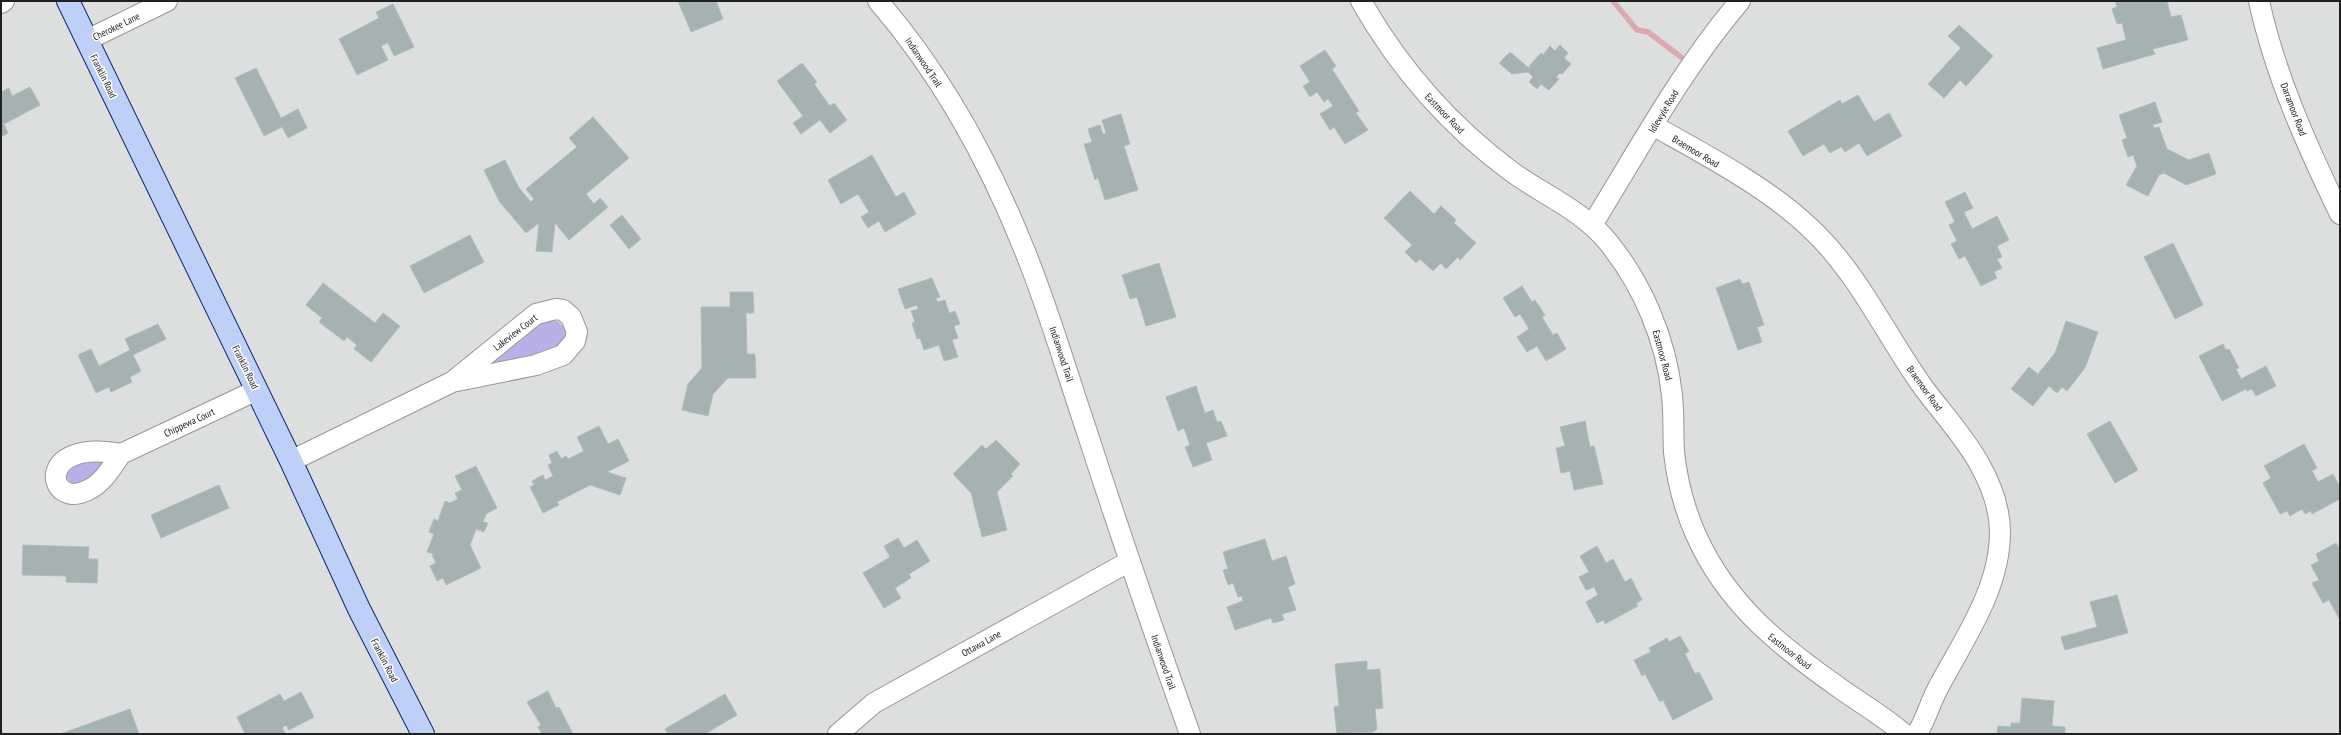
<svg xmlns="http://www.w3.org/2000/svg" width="2341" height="735" viewBox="0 0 2341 735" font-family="'PT Sans Narrow',sans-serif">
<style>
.residential{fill:#dddede}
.grass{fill:#b8b0e7}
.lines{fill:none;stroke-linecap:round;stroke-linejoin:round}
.stream{stroke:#dbaab1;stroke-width:5.5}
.building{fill:#a6b2b2;stroke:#aabfc1}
.street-casing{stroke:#979797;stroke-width:22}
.secondary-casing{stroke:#0a2574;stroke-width:24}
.street{stroke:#fff;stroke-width:20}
.secondary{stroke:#bed0f7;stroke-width:22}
.labels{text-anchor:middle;stroke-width:3;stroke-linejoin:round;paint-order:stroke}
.street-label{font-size:10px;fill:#202020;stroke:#fff}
</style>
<rect width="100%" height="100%" fill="#e7edf0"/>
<path class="residential" d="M 1,1 L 2340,1 L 2340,734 L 1,734 Z"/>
<path class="grass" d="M 550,320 L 557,321 L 564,327 C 575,359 503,363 483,365 L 535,324 Z
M 105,460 C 97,472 78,499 66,476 L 72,463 Z"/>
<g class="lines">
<path class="stream" d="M 1613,1 L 1637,30 L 1648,32 L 1681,57"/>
</g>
<path class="building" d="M 678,1 L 716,1 L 723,19 L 691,32 Z
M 2115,1 L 2167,1 L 2171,17 L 2181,15 L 2188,40 L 2153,49 L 2155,54 L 2103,69 L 2097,48 L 2126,40 L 2122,23 L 2117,24 L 2112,9 L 2117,7 Z
M 393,4 L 414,47 L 394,56 L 388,43 L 381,46 L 388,60 L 357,75 L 339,39 L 379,18 L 376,12 Z
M 1959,25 L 1993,56 L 1966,86 L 1960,80 L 1944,98 L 1928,84 L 1961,48 L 1948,36 Z
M 1560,45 L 1568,53 L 1564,58 L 1571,64 L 1562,74 L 1560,73 L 1556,77 L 1559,79 L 1549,90 L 1541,84 L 1537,89 L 1529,82 L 1533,77 L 1528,72 L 1512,74 L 1499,63 L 1510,52 L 1530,69 L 1529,66 L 1541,53 L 1543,55 L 1550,46 L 1555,51 Z
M 1325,50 L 1336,66 L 1332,69 L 1359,111 L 1356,113 L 1368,130 L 1345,144 L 1334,127 L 1330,130 L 1320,114 L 1333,106 L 1328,99 L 1324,102 L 1317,92 L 1310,97 L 1303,86 L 1310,82 L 1300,66 Z
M 802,63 L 817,82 L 814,84 L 830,106 L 834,103 L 847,120 L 830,133 L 820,120 L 801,134 L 793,123 L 803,116 L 777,81 Z
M 256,68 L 281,118 L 298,109 L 307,128 L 288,138 L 282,127 L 264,136 L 235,78 Z
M 30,87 L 40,105 L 4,124 L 8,133 L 1,137 L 1,92 L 9,88 L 12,96 Z
M 1858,95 L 1874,122 L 1889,113 L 1902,136 L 1867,156 L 1859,143 L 1845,152 L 1841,147 L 1830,153 L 1824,144 L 1803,156 L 1788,131 L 1840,100 L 1842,104 Z
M 2155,102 L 2162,122 L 2153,125 L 2154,128 L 2159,127 L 2167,149 L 2189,160 L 2209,153 L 2216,174 L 2186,185 L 2164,173 L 2159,175 L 2148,196 L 2126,185 L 2137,166 L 2133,155 L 2128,157 L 2122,140 L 2127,138 L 2119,115 Z
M 1121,114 L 1130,144 L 1124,146 L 1138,190 L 1105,200 L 1098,178 L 1095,180 L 1084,144 L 1092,142 L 1088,129 L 1100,125 L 1103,134 L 1106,133 L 1102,120 Z
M 593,117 L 629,158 L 586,194 L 594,204 L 600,198 L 608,207 L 569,240 L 555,223 L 552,252 L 536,251 L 539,223 L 526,233 L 499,201 L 484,170 L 505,160 L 519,188 L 531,202 L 534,199 L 526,189 L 577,147 L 569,138 Z
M 872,155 L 896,197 L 904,192 L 916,214 L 885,232 L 879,221 L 868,228 L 861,217 L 869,212 L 858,194 L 841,204 L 828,180 Z
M 1410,191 L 1434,214 L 1441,206 L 1456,220 L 1454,223 L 1476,243 L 1460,260 L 1458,257 L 1446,269 L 1441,263 L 1433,271 L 1420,259 L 1416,263 L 1405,252 L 1412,245 L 1384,218 Z
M 1965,192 L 1973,208 L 1964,212 L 1972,229 L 1997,216 L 2009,240 L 1997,246 L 2002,257 L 1997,259 L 2002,268 L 1994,272 L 1997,278 L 1981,286 L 1965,256 L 1959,259 L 1951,244 L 1957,241 L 1949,225 L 1955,222 L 1945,202 Z
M 622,215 L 641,239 L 629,249 L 610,225 Z
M 470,235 L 484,262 L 424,293 L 410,266 Z
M 2173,243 L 2203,305 L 2175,319 L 2144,257 Z
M 1159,263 L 1176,317 L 1146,326 L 1137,297 L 1130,299 L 1122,275 Z
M 932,278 L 940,297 L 936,298 L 937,302 L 945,300 L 949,313 L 955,311 L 960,324 L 954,326 L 958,338 L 952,340 L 958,357 L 944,361 L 939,345 L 924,350 L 920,338 L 917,339 L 912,323 L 915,322 L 911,311 L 918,309 L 917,305 L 905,309 L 898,289 Z
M 1740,279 L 1742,284 L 1749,282 L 1764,325 L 1757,327 L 1762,342 L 1738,350 L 1716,288 Z
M 323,283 L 375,323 L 383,313 L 400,326 L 371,362 L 354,349 L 357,345 L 347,337 L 344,341 L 319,322 L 322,318 L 306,305 Z
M 1522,286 L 1532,302 L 1535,300 L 1545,315 L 1542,317 L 1553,335 L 1557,333 L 1566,349 L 1546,361 L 1537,346 L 1527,352 L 1517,337 L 1529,329 L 1520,314 L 1515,317 L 1503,298 Z
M 730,292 L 753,292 L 754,313 L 746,313 L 747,354 L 755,354 L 756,378 L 728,378 L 713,394 L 708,416 L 682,410 L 688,384 L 702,368 L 701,307 L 730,307 Z
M 2066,321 L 2098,332 L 2085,368 L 2067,391 L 2062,387 L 2057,393 L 2049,386 L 2033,406 L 2011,389 L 2029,367 L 2038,374 L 2055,353 Z
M 158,324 L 166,339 L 133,355 L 141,371 L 130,377 L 132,382 L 111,392 L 109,387 L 96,393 L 78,355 L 91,349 L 99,366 L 130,350 L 125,339 Z
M 2223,344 L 2226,350 L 2229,349 L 2239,368 L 2236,369 L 2241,379 L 2266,366 L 2276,386 L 2256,396 L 2252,389 L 2247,391 L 2246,389 L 2222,401 L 2199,356 Z
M 1196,386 L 1205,413 L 1213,410 L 1217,422 L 1221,421 L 1227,436 L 1206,443 L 1212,460 L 1193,467 L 1185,447 L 1190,445 L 1184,428 L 1178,431 L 1166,397 Z
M 1585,421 L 1590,447 L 1594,446 L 1603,484 L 1574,490 L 1570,471 L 1561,473 L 1556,448 L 1565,446 L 1560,427 Z
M 2110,421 L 2138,470 L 2115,483 L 2087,434 Z
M 599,426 L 608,444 L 618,439 L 629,461 L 607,472 L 626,478 L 620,495 L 590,485 L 557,502 L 559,505 L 543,513 L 530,487 L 534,485 L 532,481 L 543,475 L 545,480 L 553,476 L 548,465 L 552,463 L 549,455 L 557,451 L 561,459 L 566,456 L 568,459 L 584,451 L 577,437 Z
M 996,440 L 1020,464 L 1011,474 L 1013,476 L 997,492 L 1007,530 L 982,537 L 971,493 L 953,474 L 982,445 L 986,449 Z
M 2304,444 L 2317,468 L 2312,471 L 2318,482 L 2333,474 L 2340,487 L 2340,499 L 2312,514 L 2311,511 L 2305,514 L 2302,509 L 2290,516 L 2287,511 L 2280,514 L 2263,483 L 2271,478 L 2264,466 Z
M 476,466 L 497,508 L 486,514 L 483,522 L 488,523 L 484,532 L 476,529 L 470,545 L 481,568 L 446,585 L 443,578 L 437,581 L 430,566 L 436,563 L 432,555 L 435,554 L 427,552 L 434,534 L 429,532 L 434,519 L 438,521 L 445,501 L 450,503 L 458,499 L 455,493 L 462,490 L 455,476 Z
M 219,485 L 229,508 L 161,538 L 151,515 Z
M 898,538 L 904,548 L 917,540 L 930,561 L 909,574 L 911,578 L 895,588 L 901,598 L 884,608 L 863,573 L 890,557 L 884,546 Z
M 1265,539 L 1272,561 L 1286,556 L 1295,584 L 1288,587 L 1296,610 L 1282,614 L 1284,620 L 1273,623 L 1271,618 L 1235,630 L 1227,607 L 1243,601 L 1242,596 L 1238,597 L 1233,583 L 1228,585 L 1223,570 L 1228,569 L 1223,552 Z
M 2336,543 L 2340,550 L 2340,620 L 2329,600 L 2323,603 L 2312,583 L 2319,580 L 2311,565 L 2319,561 L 2316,554 Z
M 23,545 L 89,547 L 88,559 L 98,559 L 97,583 L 66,582 L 66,576 L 22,575 Z
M 1597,546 L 1606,563 L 1613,559 L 1625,582 L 1631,578 L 1642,600 L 1636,603 L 1638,606 L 1605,624 L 1604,620 L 1597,623 L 1586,602 L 1598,595 L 1594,587 L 1586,590 L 1579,577 L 1589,572 L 1580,556 Z
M 2117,595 L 2128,633 L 2065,650 L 2061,637 L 2097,627 L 2090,602 Z
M 1680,636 L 1689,651 L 1685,654 L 1695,674 L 1699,672 L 1713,699 L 1673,720 L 1663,700 L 1660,702 L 1645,674 L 1642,676 L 1634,660 L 1651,652 L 1649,648 L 1667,638 L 1669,642 Z
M 1367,661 L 1367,670 L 1380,669 L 1383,708 L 1375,709 L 1377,729 L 1373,732 L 1337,734 L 1334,707 L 1339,706 L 1335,664 Z
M 548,691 L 556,708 L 559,707 L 573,734 L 542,734 L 538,727 L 541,725 L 527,702 Z
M 301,692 L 314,717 L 289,730 L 286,725 L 282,728 L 286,734 L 245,734 L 237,717 L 280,694 L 284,701 Z
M 725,694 L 737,715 L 705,734 L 668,734 L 665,729 Z
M 2022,698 L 2054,701 L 2052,726 L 2065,727 L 2065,733 L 2071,734 L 1997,734 L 1998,726 L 2011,727 L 2011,723 L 2020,723 Z
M 130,709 L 139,734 L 60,734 Z"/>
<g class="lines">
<g class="street-casing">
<path id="street" d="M 878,1 C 942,75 990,163 1026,254 C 1049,311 1066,370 1086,429 C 1119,531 1154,633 1190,734
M 1361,1 C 1399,68 1450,126 1512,172 C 1544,195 1583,211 1608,242 C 1643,285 1666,340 1672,395 C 1674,414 1673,433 1674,452 C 1677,481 1684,508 1696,535 C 1727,605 1781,647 1841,689 C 1862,704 1885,717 1904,734
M 2259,1 C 2275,75 2307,146 2340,214
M 1,3 L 4,1
M 87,40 L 167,1
M 1654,126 C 1704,154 1767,187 1809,227 C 1858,272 1885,334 1923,387 C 1942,413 1965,437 1980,465 C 1991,485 2000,509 2000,532 C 2000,589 1964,639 1938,688 C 1930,703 1926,719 1917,734
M 1592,225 C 1639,149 1682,69 1740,1
M 121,454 C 112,467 103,483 88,490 C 46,511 34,437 121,454 L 257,390
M 291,461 L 452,382 L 536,365 L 563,355 L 575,341 L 577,332 L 571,317 L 563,310 L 556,309 L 536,314 L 452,382
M 838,734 L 874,703 L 1130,561"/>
</g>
<g class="secondary-casing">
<path id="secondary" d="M 68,1 L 291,461 L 359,609 L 423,734"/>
</g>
<use href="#street" class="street"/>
<use href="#secondary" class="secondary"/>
</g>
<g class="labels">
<g class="street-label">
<text transform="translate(116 26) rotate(-26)" y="4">Cherokee Lane</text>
<text transform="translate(924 62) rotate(56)" y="4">Indianwood Trail</text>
<text transform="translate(104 76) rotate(64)" y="4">Franklin Road</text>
<text transform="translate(2294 109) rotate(69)" y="4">Darramoor Road</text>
<text transform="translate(1663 111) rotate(-59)" y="4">Idlewyle Road</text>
<text transform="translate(1445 113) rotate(46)" y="4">Eastmoor Road</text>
<text transform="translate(1696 151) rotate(31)" y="4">Braemoor Road</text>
<text transform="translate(515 332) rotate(-38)" y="4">Lakeview Court</text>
<text transform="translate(1062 354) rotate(72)" y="4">Indianwood Trail</text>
<text transform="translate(1663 355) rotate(75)" y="4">Eastmoor Road</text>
<text transform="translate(246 367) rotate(64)" y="4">Franklin Road</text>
<text transform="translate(1925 388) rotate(54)" y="4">Braemoor Road</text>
<text transform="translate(189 422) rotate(-25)" y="4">Chippewa Court</text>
<text transform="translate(981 643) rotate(-29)" y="4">Ottawa Lane</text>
<text transform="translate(1790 651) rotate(38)" y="4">Eastmoor Road</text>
<text transform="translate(385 660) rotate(63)" y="4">Franklin Road</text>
<text transform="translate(1164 662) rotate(71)" y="4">Indianwood Trail</text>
</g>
</g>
<rect width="2341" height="735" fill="none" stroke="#202020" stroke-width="4"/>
</svg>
